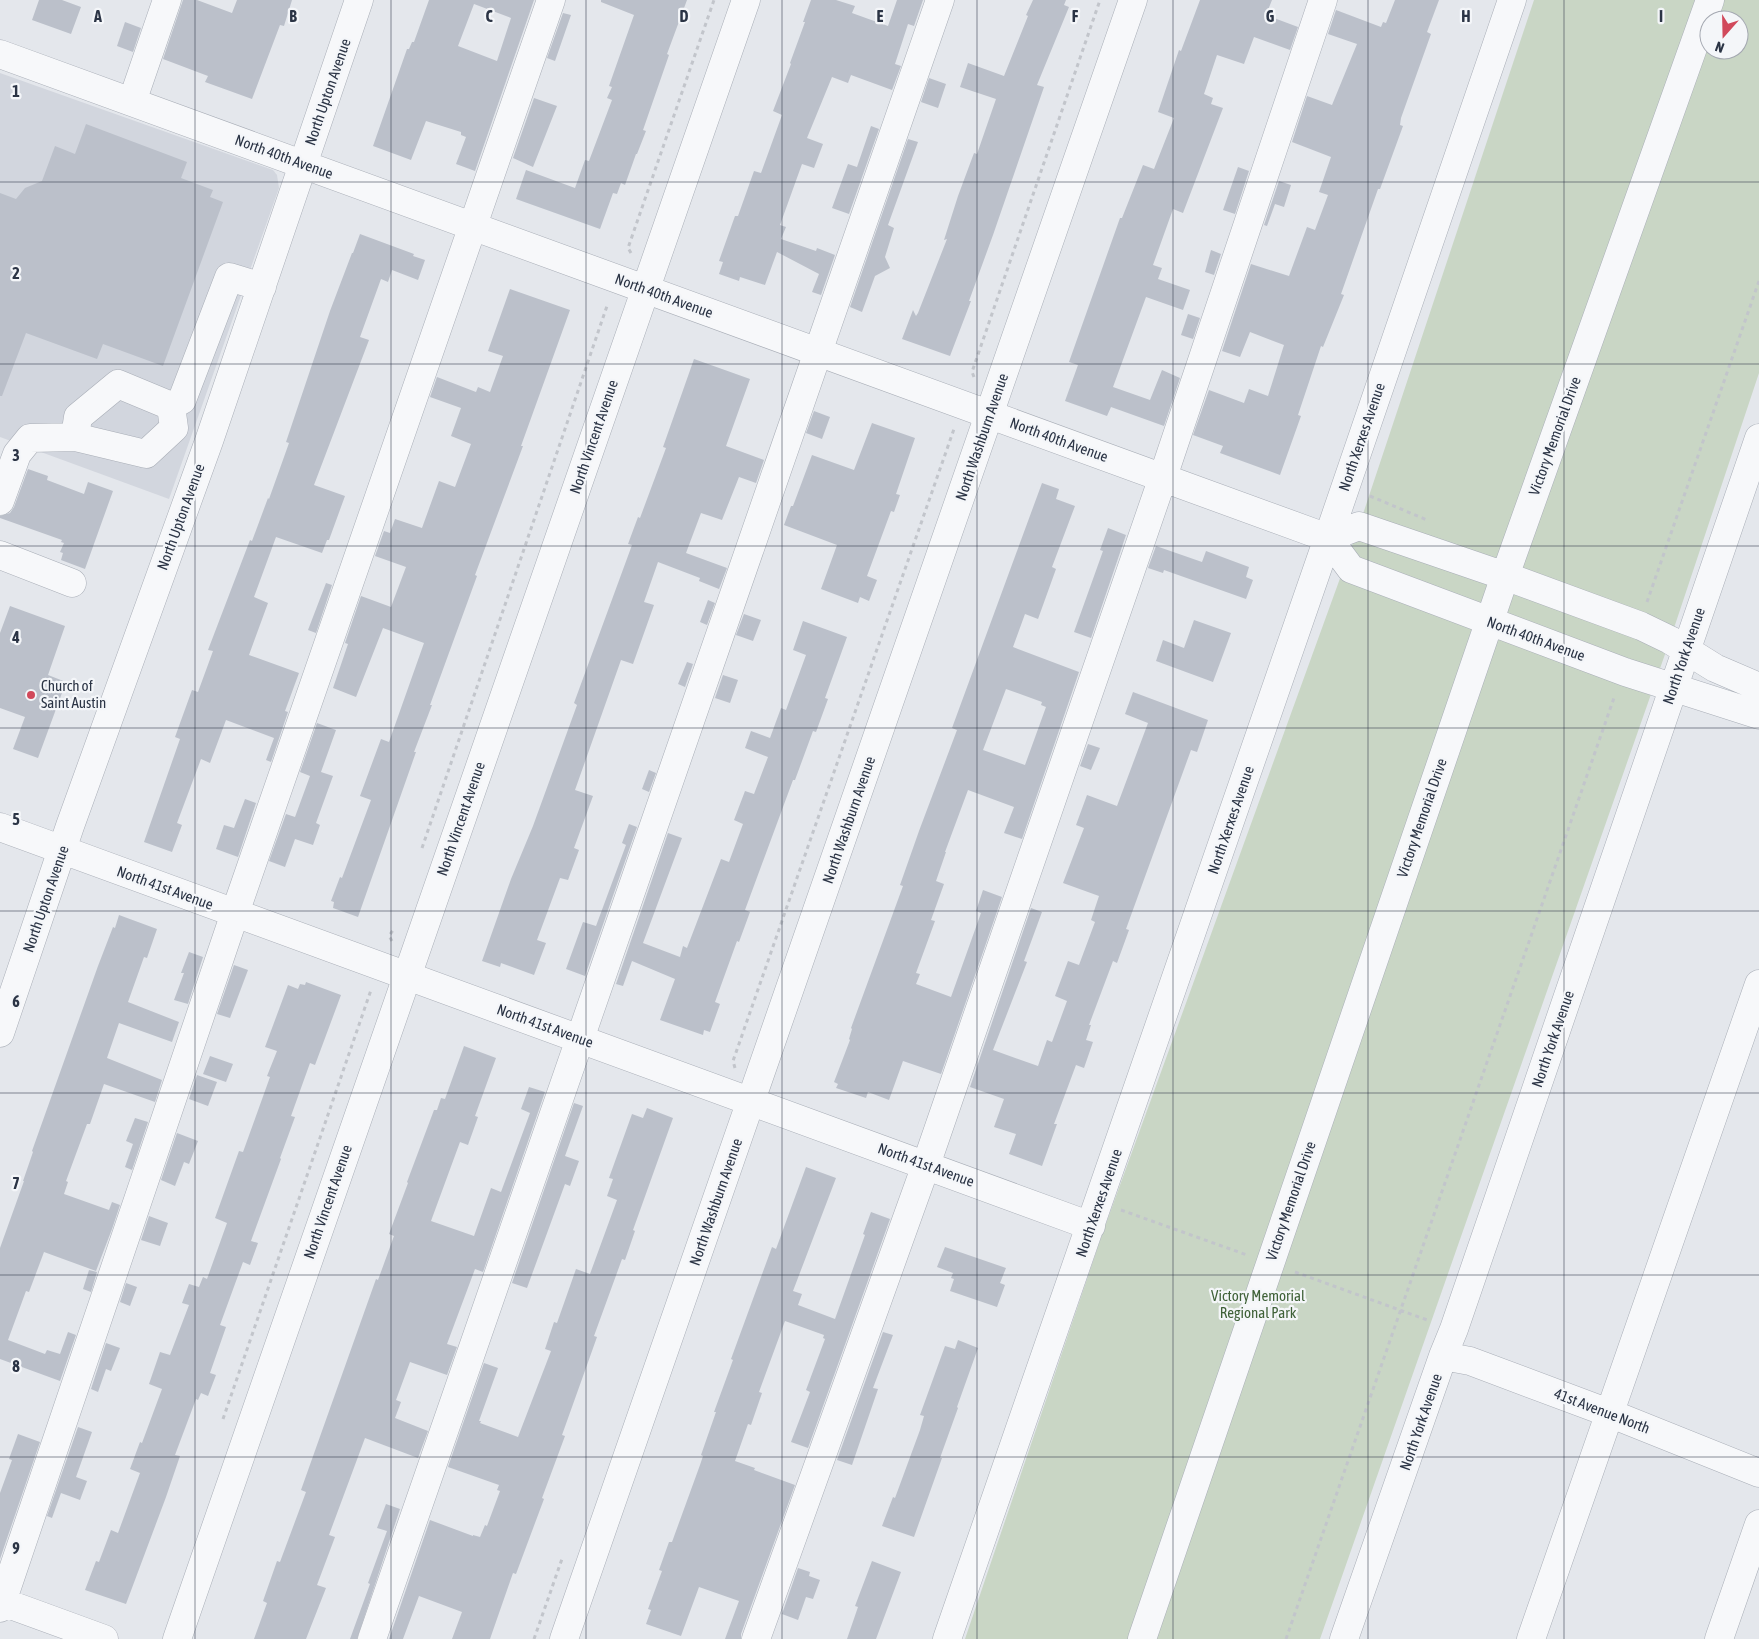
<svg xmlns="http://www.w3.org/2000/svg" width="1759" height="1639" viewBox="0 0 1759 1639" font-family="'Asap Condensed',sans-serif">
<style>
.built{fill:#d2d6de}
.green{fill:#c9d6c5;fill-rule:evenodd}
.building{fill:#bbc0ca;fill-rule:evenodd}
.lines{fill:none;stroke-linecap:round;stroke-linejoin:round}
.minor-casing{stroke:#a9aeb7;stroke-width:29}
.path{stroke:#c2c5cb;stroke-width:3;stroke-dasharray:4 4;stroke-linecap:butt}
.minor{stroke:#f7f8fa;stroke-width:28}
.grid{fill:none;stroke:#2b3445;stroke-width:1;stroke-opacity:0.55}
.poi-dot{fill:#d1495b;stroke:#f4f6f9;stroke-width:2}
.labels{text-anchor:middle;stroke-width:4.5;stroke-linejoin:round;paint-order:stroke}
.street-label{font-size:15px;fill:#2b3445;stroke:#f4f6f9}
.poi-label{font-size:15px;fill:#2b3445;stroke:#f4f6f9;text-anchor:start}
.park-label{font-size:15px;fill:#3f6138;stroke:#f4f6f9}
.grid-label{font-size:16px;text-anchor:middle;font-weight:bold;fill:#2b3445;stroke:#f4f6f9;stroke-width:4.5;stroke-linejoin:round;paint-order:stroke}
</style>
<rect width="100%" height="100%" fill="#e4e7ec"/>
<path class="built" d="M 0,73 L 273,170 L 277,175 L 279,188 L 169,499 L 0,437 Z"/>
<path class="green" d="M 1534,0 L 1759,0 L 1759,373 L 1670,640 L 1320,1639 L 965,1639 L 1103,1232 L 1359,526 ZM 1709,20 L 1739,20 L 1739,50 L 1709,50 Z"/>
<path class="building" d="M 39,0 L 62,0 L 81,7 L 71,34 L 32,20 Z
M 183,0 L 197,0 L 232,13 L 237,0 L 292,0 L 284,26 L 280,25 L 252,99 L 205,82 L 208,76 L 163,59 Z
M 429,0 L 534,0 L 475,171 L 456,164 L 466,137 L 461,135 L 461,132 L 426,121 L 411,160 L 373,146 L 407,49 L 409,49 L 412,42 L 414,42 ZM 474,4 L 511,18 L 497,61 L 458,46 Z
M 601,0 L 687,0 L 667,54 L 669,55 L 643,130 L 646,131 L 637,154 L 636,154 L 625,185 L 621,183 L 617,194 L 613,193 L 600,229 L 516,199 L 526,170 L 575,188 L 585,160 L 589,161 L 612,100 L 607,98 L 612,87 L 609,86 L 634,15 L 601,2 Z
M 811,0 L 836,0 L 855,6 L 852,13 L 888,26 L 897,0 L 923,0 L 914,26 L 908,24 L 895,64 L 901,66 L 892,90 L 851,75 L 848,83 L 832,77 L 807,138 L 823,144 L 814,168 L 802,164 L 780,225 L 786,227 L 781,239 L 816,251 L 817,248 L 835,255 L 821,295 L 812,292 L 819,274 L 777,252 L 765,285 L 740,277 L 739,281 L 719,274 L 723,262 L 719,261 L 735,216 L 738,216 L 754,171 L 761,173 L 782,115 L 773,111 L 791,64 L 790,63 L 805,22 L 803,22 Z
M 1033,0 L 1066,0 L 1064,5 L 1069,7 L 1037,85 L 1044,87 L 993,235 L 969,301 L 971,301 L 950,356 L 902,339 L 913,310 L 916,316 L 918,313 L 947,239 L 944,240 L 958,196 L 974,153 L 977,154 L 996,99 L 960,87 L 968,63 L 1004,76 L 1028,16 L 1026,15 Z
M 1200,0 L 1272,0 L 1266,15 L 1298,27 L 1290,50 L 1254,37 L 1244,64 L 1217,55 L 1204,94 L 1213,98 L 1211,104 L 1223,108 L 1183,213 L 1173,209 L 1153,265 L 1162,268 L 1158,279 L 1190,290 L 1183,310 L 1146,297 L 1113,387 L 1150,400 L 1162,370 L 1180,378 L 1164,426 L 1111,407 L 1107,416 L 1065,401 L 1078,365 L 1069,362 L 1120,218 L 1122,218 L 1143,165 L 1154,169 L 1174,118 L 1158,112 L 1179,50 L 1181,51 Z
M 1395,0 L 1439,0 L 1427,32 L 1431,34 L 1401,118 L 1400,125 L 1403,126 L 1380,189 L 1378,189 L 1341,294 L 1344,295 L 1323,347 L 1321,346 L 1298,415 L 1301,416 L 1280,475 L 1220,453 L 1223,446 L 1193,435 L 1209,390 L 1244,403 L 1249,389 L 1268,396 L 1284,345 L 1250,332 L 1240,357 L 1222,351 L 1251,264 L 1289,276 L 1307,227 L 1315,230 L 1328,195 L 1319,192 L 1331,157 L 1292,142 L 1307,96 L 1332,105 L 1357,44 L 1328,34 L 1336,10 L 1381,27 L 1383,22 L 1386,23 Z
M 563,13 L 571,15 L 555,61 L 547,58 Z
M 125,22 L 141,28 L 133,52 L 117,46 Z
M 929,78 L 946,84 L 938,108 L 921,102 Z
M 534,98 L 557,106 L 533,167 L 513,158 Z
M 86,124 L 187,162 L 181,178 L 213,190 L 210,197 L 223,202 L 163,366 L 103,344 L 97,359 L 26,333 L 2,396 L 0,396 L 0,193 L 16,199 L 25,188 L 42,181 L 55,146 L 75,154 Z
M 871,126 L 879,129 L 849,214 L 832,208 L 848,164 L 857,167 Z
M 908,139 L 918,142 L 888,225 L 894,228 L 885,257 L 890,268 L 875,276 L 862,312 L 850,307 Z
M 1238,167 L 1249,171 L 1235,214 L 1223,210 Z
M 1279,181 L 1291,185 L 1284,207 L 1275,204 L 1267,226 L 1264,225 Z
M 360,234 L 414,254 L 413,256 L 425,260 L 418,280 L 392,270 L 388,282 L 381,279 L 360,337 L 369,340 L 314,485 L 345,496 L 329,540 L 327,540 L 322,553 L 276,537 L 254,597 L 268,603 L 249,655 L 299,673 L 285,711 L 288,712 L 271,762 L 266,760 L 274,738 L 226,720 L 210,763 L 201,759 L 177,823 L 182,825 L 172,852 L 144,842 L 180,739 L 175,737 L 192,690 L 198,692 L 213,651 L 208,650 L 250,540 L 252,541 L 268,498 L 269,499 L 289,443 L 286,442 L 330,311 L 352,253 L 353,253 Z
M 1211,250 L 1221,254 L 1214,275 L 1205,272 Z
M 510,289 L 570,310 L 521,446 L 523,446 L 475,575 L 477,576 L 430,705 L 432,705 L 414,752 L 416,752 L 358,917 L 333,908 L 334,902 L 331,901 L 340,877 L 342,878 L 371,800 L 360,796 L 381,739 L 389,742 L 424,643 L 383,628 L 356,697 L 333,688 L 348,644 L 345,643 L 361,596 L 391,607 L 406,567 L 375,556 L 384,531 L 390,533 L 395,519 L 422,528 L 439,481 L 455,487 L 471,444 L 451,436 L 461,408 L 430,397 L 437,377 L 476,392 L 478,387 L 490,392 L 503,356 L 488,351 Z
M 1188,314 L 1200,318 L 1193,339 L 1181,335 Z
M 694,359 L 750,379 L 726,446 L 764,460 L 756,483 L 739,477 L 722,520 L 701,513 L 686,553 L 727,568 L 719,589 L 699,581 L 700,578 L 658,562 L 644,602 L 654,605 L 633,664 L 621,660 L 575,790 L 593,796 L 574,848 L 579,850 L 568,880 L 560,878 L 537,940 L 546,943 L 534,975 L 501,963 L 500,967 L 482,961 L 511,879 L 533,826 L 577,705 L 574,703 L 632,545 L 628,544 L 638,517 L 640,518 L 666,448 L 663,447 Z
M 814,411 L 830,417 L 822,439 L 806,433 Z
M 872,423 L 915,438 L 896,494 L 900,495 L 894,512 L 891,511 L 867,576 L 877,580 L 869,601 L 860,597 L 858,603 L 821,589 L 837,545 L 784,525 L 791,506 L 793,506 L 812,455 L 854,470 Z
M 28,469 L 48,476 L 47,480 L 84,494 L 88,482 L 113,491 L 85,569 L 61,560 L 63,553 L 60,552 L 64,543 L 61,542 L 62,540 L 0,518 L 0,516 L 10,513 L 14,507 Z
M 1042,483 L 1059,489 L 1056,499 L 1075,506 L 1052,567 L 1056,569 L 1038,619 L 1025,614 L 1013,647 L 1079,672 L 1022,839 L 1004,833 L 1014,807 L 968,790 L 945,852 L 946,852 L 936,881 L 944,884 L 931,920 L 935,921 L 916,973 L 920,974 L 916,984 L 951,997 L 981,913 L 976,911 L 983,890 L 1002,897 L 941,1074 L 903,1061 L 889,1100 L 868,1092 L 866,1098 L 836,1088 L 838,1084 L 834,1082 L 850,1040 L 849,1039 L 852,1029 L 851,1028 L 903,886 L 900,885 L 919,831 L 957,730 L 952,728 ZM 1006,689 L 1042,702 L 1041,705 L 1046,707 L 1025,765 L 983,750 Z
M 1108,528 L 1126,535 L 1091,638 L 1074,632 L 1103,551 L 1100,550 Z
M 1156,546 L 1202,562 L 1206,551 L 1249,567 L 1246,577 L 1253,580 L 1246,599 L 1164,570 L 1163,573 L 1148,568 Z
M 326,583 L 332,585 L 316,633 L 308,630 Z
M 708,600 L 715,603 L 707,625 L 700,622 Z
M 10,606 L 65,626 L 48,675 L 66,682 L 38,758 L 13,749 L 25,717 L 0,708 L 0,633 Z
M 744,614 L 761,620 L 753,641 L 736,635 Z
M 1194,620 L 1231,633 L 1213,682 L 1156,661 L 1163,640 L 1184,648 Z
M 803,621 L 847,637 L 825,698 L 828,699 L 816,732 L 813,731 L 795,780 L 793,780 L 745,910 L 750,912 L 739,942 L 737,941 L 715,1002 L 720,1004 L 710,1032 L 704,1030 L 703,1035 L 660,1020 L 675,979 L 632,961 L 623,986 L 616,984 L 668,833 L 682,838 L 643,943 L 680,957 L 683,946 L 687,948 L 721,859 L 729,862 L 743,824 L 734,820 L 745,791 L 754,794 L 768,757 L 745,748 L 751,731 L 770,738 L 781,708 L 786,710 L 806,655 L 793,650 Z
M 687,662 L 693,664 L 685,687 L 678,684 Z
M 723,675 L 738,680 L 730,703 L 715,698 Z
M 1133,692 L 1208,720 L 1197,752 L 1191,750 L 1126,929 L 1129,930 L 1117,963 L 1113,961 L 1089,1025 L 1091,1025 L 1086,1040 L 1093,1042 L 1084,1068 L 1076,1065 L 1054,1124 L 1057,1124 L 1042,1166 L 1009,1154 L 1016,1134 L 994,1127 L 1004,1099 L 970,1087 L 1031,908 L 1042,912 L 1024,961 L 1027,962 L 993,1050 L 1038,1066 L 1047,1040 L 1052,1042 L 1067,1001 L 1055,996 L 1068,961 L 1079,965 L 1095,922 L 1091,920 L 1099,896 L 1063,883 L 1084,828 L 1076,825 L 1087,795 L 1117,806 L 1148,723 L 1125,714 Z
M 317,723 L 336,730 L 321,772 L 333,776 L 316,823 L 320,825 L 313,845 L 295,839 L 285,867 L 269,861 L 286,814 L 295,817 L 310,776 L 300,772 Z
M 1088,744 L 1100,748 L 1091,770 L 1080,766 Z
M 649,770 L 656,773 L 649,792 L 642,789 Z
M 245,799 L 256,803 L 238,857 L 216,849 L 224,825 L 234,828 Z
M 629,824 L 637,827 L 585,976 L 566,969 L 583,922 L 596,926 L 626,845 L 622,843 Z
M 119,915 L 157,929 L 147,958 L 144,957 L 128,1002 L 179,1022 L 172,1042 L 119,1023 L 107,1058 L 162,1080 L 155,1102 L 104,1084 L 90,1124 L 87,1124 L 66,1181 L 68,1182 L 64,1194 L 109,1210 L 112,1202 L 120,1205 L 112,1229 L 96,1271 L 44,1252 L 29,1292 L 26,1291 L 8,1340 L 45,1354 L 47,1350 L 60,1354 L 68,1332 L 76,1335 L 60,1381 L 0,1359 L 0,1248 L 24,1181 L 23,1181 L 33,1152 L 32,1151 L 98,966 L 113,927 L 115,928 Z
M 189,952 L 203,957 L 188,1004 L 174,1000 L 184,973 L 181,973 Z
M 234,965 L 248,970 L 230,1018 L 217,1014 Z
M 306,982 L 341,995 L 315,1065 L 310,1063 L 291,1116 L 295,1117 L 280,1158 L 281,1159 L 251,1241 L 258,1243 L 250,1265 L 243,1262 L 220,1325 L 226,1327 L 210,1373 L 216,1375 L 208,1396 L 201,1393 L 198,1400 L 196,1399 L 175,1455 L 180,1456 L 166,1497 L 126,1604 L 85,1590 L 96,1561 L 99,1562 L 111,1530 L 118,1533 L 140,1473 L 130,1469 L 140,1442 L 142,1443 L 162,1389 L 149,1384 L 160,1352 L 170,1355 L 189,1305 L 182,1303 L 189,1284 L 199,1287 L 203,1277 L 207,1279 L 227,1223 L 215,1218 L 239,1151 L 243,1152 L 270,1077 L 267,1076 L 277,1051 L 265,1047 L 288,985 L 298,989 L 300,984 L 305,985 Z
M 464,1046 L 496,1058 L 475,1116 L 478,1117 L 468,1145 L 460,1142 L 431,1221 L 474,1236 L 491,1188 L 501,1192 L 530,1113 L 521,1109 L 529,1087 L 545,1092 L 483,1272 L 475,1269 L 447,1344 L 457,1347 L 447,1375 L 410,1362 L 396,1400 L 401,1402 L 395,1418 L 428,1431 L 418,1458 L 365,1438 L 329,1535 L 335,1537 L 317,1585 L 326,1588 L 306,1639 L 254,1639 L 267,1603 L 263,1601 L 277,1561 L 280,1562 L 306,1492 L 301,1490 L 376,1279 L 378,1280 L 394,1236 L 389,1234 L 408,1183 L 407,1182 L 434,1110 L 437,1110 L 441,1098 L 445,1099 Z
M 210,1056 L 233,1064 L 226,1082 L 203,1074 Z
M 197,1075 L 217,1082 L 208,1106 L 189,1099 Z
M 574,1103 L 583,1106 L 565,1156 L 579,1161 L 570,1186 L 565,1184 L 527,1288 L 512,1283 Z
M 647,1108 L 673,1118 L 633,1230 L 635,1231 L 625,1260 L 622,1259 L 594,1336 L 597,1337 L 562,1435 L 565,1436 L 542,1498 L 544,1499 L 516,1574 L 513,1573 L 490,1639 L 452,1639 L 462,1612 L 419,1596 L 403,1639 L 389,1639 L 430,1520 L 473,1536 L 473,1535 L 480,1537 L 485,1525 L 487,1526 L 500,1491 L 497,1490 L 499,1485 L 448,1467 L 484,1363 L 498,1368 L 479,1421 L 481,1421 L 480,1423 L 518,1437 L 551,1351 L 545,1349 L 554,1322 L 557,1323 L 576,1269 L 590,1274 L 617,1200 L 607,1196 L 613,1179 L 609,1178 L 632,1114 L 643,1118 Z
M 135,1118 L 148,1122 L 132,1170 L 125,1167 L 133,1144 L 126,1141 Z
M 177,1133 L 198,1141 L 189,1164 L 184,1162 L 175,1186 L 161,1180 Z
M 806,1167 L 836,1178 L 793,1291 L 802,1294 L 798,1305 L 835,1319 L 865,1235 L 863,1234 L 871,1212 L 890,1219 L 808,1448 L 791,1442 L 810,1392 L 806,1390 L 825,1339 L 823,1338 L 824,1335 L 785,1321 L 759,1392 L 762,1393 L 751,1425 L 748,1424 L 735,1461 L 755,1468 L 754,1470 L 795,1485 L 741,1634 L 741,1639 L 725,1639 L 739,1601 L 699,1587 L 681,1636 L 646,1624 L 651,1610 L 648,1609 L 662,1571 L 659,1570 L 669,1542 L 672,1542 L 700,1465 L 703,1456 L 701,1455 L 716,1412 L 714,1412 L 733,1360 L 731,1359 L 772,1247 L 776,1249 Z
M 149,1216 L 168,1223 L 160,1246 L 141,1240 Z
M 945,1247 L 1006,1268 L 1000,1283 L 1005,1285 L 997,1307 L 950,1291 L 954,1279 L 951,1278 L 953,1273 L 937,1267 Z
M 89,1270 L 97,1272 L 91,1292 L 83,1289 Z
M 126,1283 L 137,1287 L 130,1306 L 120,1302 Z
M 883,1332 L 893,1335 L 873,1388 L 878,1389 L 852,1465 L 837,1460 Z
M 958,1340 L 978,1348 L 957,1407 L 958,1408 L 940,1458 L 942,1458 L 914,1537 L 882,1526 L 893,1497 L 895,1498 L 920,1430 L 924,1416 L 920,1415 L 945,1346 L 955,1349 Z
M 106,1343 L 120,1348 L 111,1371 L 106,1369 L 98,1392 L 91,1389 Z
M 78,1427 L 92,1432 L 76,1477 L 87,1481 L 80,1500 L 61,1493 L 52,1518 L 47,1516 Z
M 18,1434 L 40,1442 L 0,1559 L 0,1493 L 12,1460 L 9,1459 Z
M 386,1504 L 400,1509 L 357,1639 L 350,1639 L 370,1584 L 368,1583 L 387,1531 L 377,1528 Z
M 872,1561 L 901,1572 L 876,1639 L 847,1639 L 858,1607 L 855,1606 Z
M 798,1568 L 810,1572 L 809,1576 L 820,1580 L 813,1599 L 806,1597 L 798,1620 L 782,1614 Z"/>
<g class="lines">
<g class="minor-casing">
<path id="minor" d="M 0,54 L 1328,538 L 1351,569 L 1625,672 L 1759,715
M 132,102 L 167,0
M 171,406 L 182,400 L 229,277 L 262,287
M 0,501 L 17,454 L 30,438 L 75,437 L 146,454 L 174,428 L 171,406 L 118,384 L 78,417 L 75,437
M 1328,538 L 1359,526 L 1505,576 L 1641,626 L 1670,640 L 1715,668 L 1759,687
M 0,555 L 72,583
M 0,827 L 1091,1226
M 0,1033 L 70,826 L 209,441 L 359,0
M 1443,1356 L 1470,1361 L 1609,1413 L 1759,1473
M 0,1601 L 104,1639
M 0,1608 L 235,913 L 551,0
M 177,1639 L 746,0
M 372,1639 L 940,0
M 564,1639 L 1133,0
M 756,1639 L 926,1165 L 1163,477 L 1323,0
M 947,1639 L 1328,538 L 1512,0
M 1142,1639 L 1505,576 L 1710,0
M 1344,1639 L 1443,1356 L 1454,1329 L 1759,438
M 1531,1639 L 1759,984
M 1719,1639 L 1759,1524"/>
</g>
<path class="path" d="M 631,253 L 628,248 L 714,0
M 974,377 L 972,372 L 1100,0
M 1370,496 L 1427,520
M 1647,602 L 1759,281
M 422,848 L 608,303
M 392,941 L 389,936 L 394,929
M 735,1068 L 733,1061 L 954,429
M 1121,1210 L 1247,1255
M 1295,1272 L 1430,1321
M 223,1419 L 371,990
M 534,1639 L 563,1556
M 1286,1639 L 1615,695"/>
<use href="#minor" class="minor"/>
</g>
<path class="grid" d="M 195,0 L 195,1639M 391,0 L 391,1639M 586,0 L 586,1639M 782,0 L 782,1639M 977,0 L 977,1639M 1173,0 L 1173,1639M 1368,0 L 1368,1639M 1564,0 L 1564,1639M 0,182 L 1759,182M 0,364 L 1759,364M 0,546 L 1759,546M 0,728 L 1759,728M 0,911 L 1759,911M 0,1093 L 1759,1093M 0,1275 L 1759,1275M 0,1457 L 1759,1457"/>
<circle class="poi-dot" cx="31" cy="695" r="5"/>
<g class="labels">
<g class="street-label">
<text transform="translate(328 92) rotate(-71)" y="5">North Upton Avenue</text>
<text transform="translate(284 157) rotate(20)" y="5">North 40th Avenue</text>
<text transform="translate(664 296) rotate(20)" y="5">North 40th Avenue</text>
<text transform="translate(1555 436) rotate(-70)" y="5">Victory Memorial Drive</text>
<text transform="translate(594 437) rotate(-71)" y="5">North Vincent Avenue</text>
<text transform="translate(982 437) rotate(-71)" y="5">North Washburn Avenue</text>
<text transform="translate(1362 437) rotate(-71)" y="5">North Xerxes Avenue</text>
<text transform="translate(1059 440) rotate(20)" y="5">North 40th Avenue</text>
<text transform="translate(181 517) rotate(-70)" y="5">North Upton Avenue</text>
<text transform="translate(1536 639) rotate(20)" y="5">North 40th Avenue</text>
<text transform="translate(1684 656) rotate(-71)" y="5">North York Avenue</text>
<text transform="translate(1422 818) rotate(-71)" y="5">Victory Memorial Drive</text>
<text transform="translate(461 819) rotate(-71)" y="5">North Vincent Avenue</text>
<text transform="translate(849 820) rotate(-71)" y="5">North Washburn Avenue</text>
<text transform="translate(1231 820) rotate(-71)" y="5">North Xerxes Avenue</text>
<text transform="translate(165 888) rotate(20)" y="5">North 41st Avenue</text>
<text transform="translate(46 899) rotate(-71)" y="5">North Upton Avenue</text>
<text transform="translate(545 1026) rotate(20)" y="5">North 41st Avenue</text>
<text transform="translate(1553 1039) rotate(-71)" y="5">North York Avenue</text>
<text transform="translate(926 1165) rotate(20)" y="5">North 41st Avenue</text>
<text transform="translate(1291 1201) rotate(-71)" y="5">Victory Memorial Drive</text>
<text transform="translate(328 1202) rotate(-71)" y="5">North Vincent Avenue</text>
<text transform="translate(716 1202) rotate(-71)" y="5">North Washburn Avenue</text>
<text transform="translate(1099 1203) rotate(-71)" y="5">North Xerxes Avenue</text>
<text transform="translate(1602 1411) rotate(21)" y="5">41st Avenue North</text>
<text transform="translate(1421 1422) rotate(-71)" y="5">North York Avenue</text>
</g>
<g class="poi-label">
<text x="41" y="691">Church of<tspan x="41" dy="17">Saint Austin</tspan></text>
</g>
<g class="park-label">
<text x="1258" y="1301">Victory Memorial<tspan x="1258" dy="17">Regional Park</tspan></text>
</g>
</g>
<g class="grid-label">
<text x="98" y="22">A</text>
<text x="293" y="22">B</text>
<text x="489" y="22">C</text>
<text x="684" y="22">D</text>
<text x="880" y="22">E</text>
<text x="1075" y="22">F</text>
<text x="1270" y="22">G</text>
<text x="1466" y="22">H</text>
<text x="1661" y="22">I</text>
<text x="16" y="97">1</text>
<text x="16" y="279">2</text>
<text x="16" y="461">3</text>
<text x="16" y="643">4</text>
<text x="16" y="825">5</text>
<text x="16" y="1007">6</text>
<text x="16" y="1189">7</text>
<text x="16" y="1372">8</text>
<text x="16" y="1554">9</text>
</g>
<g transform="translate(1724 35) rotate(200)"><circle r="24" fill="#f4f6f9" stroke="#a4a8b1"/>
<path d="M0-4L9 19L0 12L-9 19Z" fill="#d1495b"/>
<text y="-8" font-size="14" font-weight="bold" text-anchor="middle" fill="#2b3445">N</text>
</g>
</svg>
